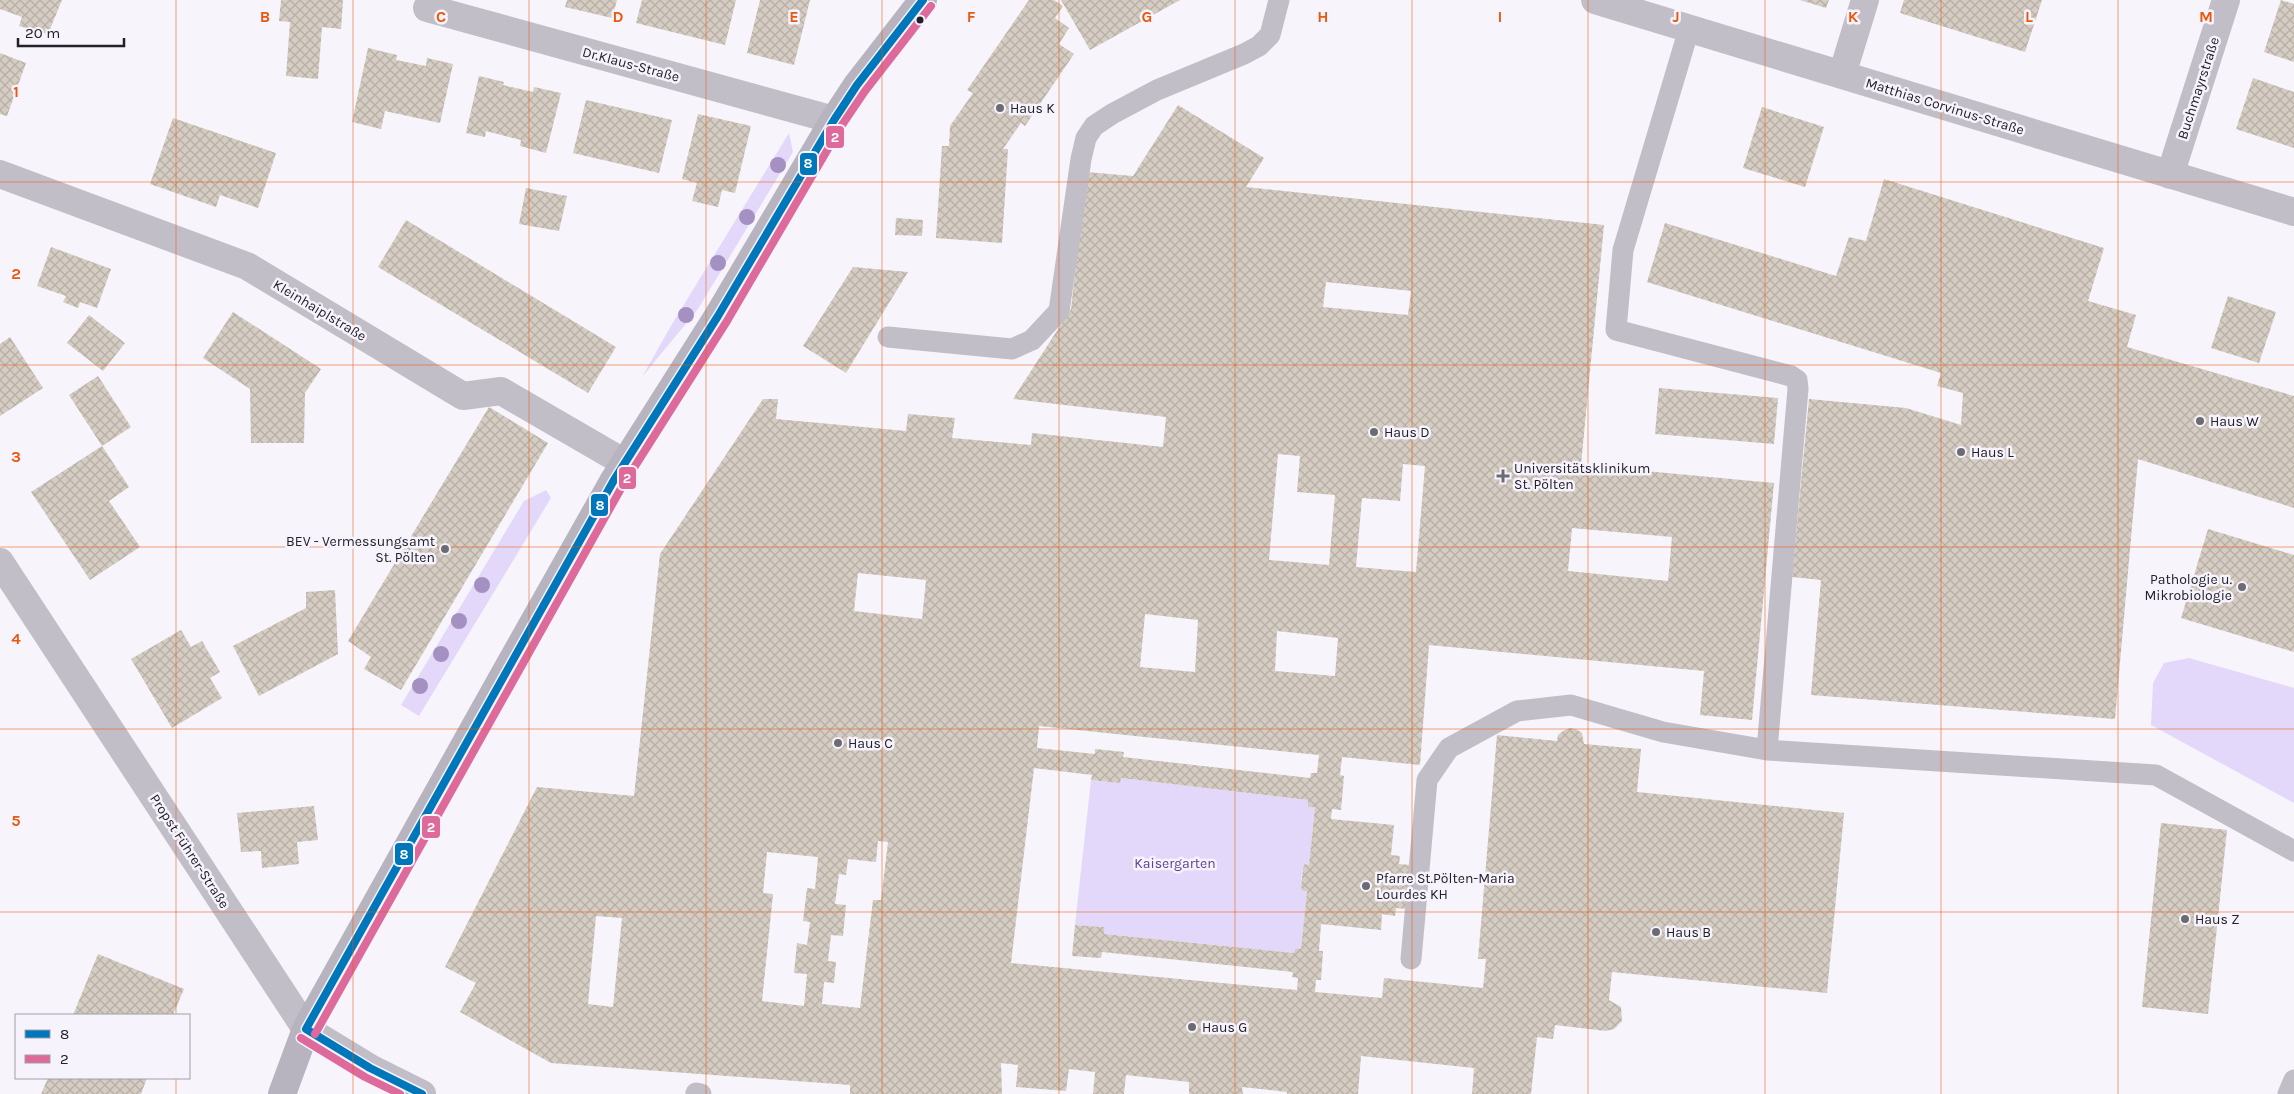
<svg xmlns="http://www.w3.org/2000/svg" width="2294" height="1094" viewBox="0 0 2294 1094" font-family="Karla,sans-serif">
<style>
.green{fill:#e3d8fa}
.building{fill:url(#building-cross-hatch);fill-rule:evenodd}
.lines{fill:none;stroke-linecap:round;stroke-linejoin:round}
.service{stroke:#c1bec8;stroke-width:21}
.minor{stroke:#c1bec8;stroke-width:28}
.tertiary{stroke:#c1bec8;stroke-width:28}
.secondary{stroke:#b7b3bf;stroke-width:28}
.bus-1-casing{stroke:#f6f3fd;stroke-width:11}
.bus-2-casing{stroke:#f6f3fd;stroke-width:11}
.bus-1{stroke:#0077ba;stroke-width:8}
.bus-2{stroke:#dd6a9b;stroke-width:8}
.tree{fill:#a591c1}
.grid{fill:none;stroke:#e8590c;stroke-width:1;stroke-opacity:0.55}
.bus-dot{fill:#232029;stroke:#f6f3fd;stroke-width:2}
.poi-dot{fill:#6d6b72;stroke:#f6f3fd;stroke-width:2}
.labels{text-anchor:middle;stroke-width:5;stroke-linejoin:round;paint-order:stroke}
.street-label{font-size:14px;fill:#232029;stroke:#f6f3fd}
.poi-label{font-size:14px;fill:#232029;stroke:#f6f3fd;text-anchor:start}
.park-label{font-size:14px;fill:#624092;stroke:#f6f3fd}
.grid-label{font-size:16px;text-anchor:middle;font-weight:bold;fill:#e8590c;stroke:#f6f3fd;stroke-width:5;stroke-linejoin:round;paint-order:stroke}
.line-badge{stroke:#f6f3fd;stroke-width:2}
.badge-label{font-size:14px;text-anchor:middle;font-weight:bold;fill:#fff}
</style>
<defs>
<pattern id="building-cross-hatch" width="8" height="8" patternUnits="userSpaceOnUse" patternTransform="scale(1.25)"><rect width="8" height="8" fill="#d5ccc2"/><path d="M0 0l8 8M0 8l8-8" fill="none" stroke="#b7afa7"/></pattern>
</defs>
<rect width="100%" height="100%" fill="#f7f5fb"/>
<path class="green" d="M 789,133 L 793,152 L 698,309 L 642,377 L 672,324 Z
M 546,490 L 551,498 L 419,716 L 401,705 L 524,501 Z
M 2189,658 L 2294,688 L 2294,803 L 2151,725 L 2153,683 L 2164,663 Z
M 1121,778 L 1308,800 L 1308,807 L 1315,807 L 1309,865 L 1305,864 C 1301,871 1300,883 1303,891 L 1307,891 L 1301,949 L 1295,949 L 1294,953 L 1104,934 L 1103,927 L 1075,925 L 1091,780 L 1120,783 Z"/>
<path class="building" d="M 0,0 L 62,0 L 48,34 L 19,26 L 22,17 L 0,9 Z
M 281,0 L 343,0 L 341,29 L 322,27 L 318,79 L 286,76 L 290,22 L 279,21 Z
M 567,0 L 617,0 L 612,18 L 565,7 Z
M 642,0 L 736,0 L 725,45 L 636,23 Z
M 760,0 L 810,0 L 794,65 L 747,53 Z
M 1029,0 L 1054,0 L 1063,6 L 1055,18 L 1069,28 L 1059,44 L 1074,54 L 1025,126 L 1021,123 L 1003,149 L 1008,149 L 1002,243 L 936,238 L 942,146 L 949,146 L 950,126 L 973,93 L 967,90 Z
M 1061,0 L 1180,0 L 1090,50 Z
M 1800,0 L 1829,0 L 1826,8 Z
M 1904,0 L 2042,0 L 2025,52 L 1900,13 Z
M 2281,0 L 2294,4 L 2294,62 L 2264,52 Z
M 368,48 L 397,55 L 396,60 L 426,66 L 427,58 L 453,64 L 440,123 L 385,111 L 381,129 L 352,122 Z
M 0,53 L 26,63 L 7,116 L 0,114 Z
M 479,76 L 504,82 L 503,85 L 533,92 L 534,87 L 561,93 L 546,153 L 520,146 L 521,140 L 486,131 L 485,137 L 466,133 Z
M 2253,78 L 2294,92 L 2294,148 L 2236,129 Z
M 586,100 L 672,120 L 659,173 L 573,153 Z
M 1178,105 L 1264,158 L 1246,187 L 1604,225 L 1581,465 L 1774,483 L 1752,720 L 1700,715 L 1704,671 L 1429,645 L 1420,765 L 1342,757 L 1340,775 L 1344,776 L 1341,810 L 1332,809 L 1331,819 L 1394,825 L 1391,855 L 1400,856 L 1399,864 L 1410,865 L 1406,909 L 1396,908 L 1395,916 L 1382,914 L 1381,930 L 1321,924 L 1319,951 L 1323,951 L 1321,980 L 1316,980 L 1315,992 L 1382,998 L 1384,978 L 1483,988 L 1486,959 L 1478,959 L 1497,735 L 1557,741 L 1558,735 L 1563,731 L 1570,728 L 1576,729 L 1582,733 L 1584,744 L 1641,749 L 1637,792 L 1844,813 L 1827,993 L 1612,972 L 1609,1000 L 1621,1007 L 1622,1021 L 1614,1029 L 1606,1031 L 1555,1025 L 1553,1039 L 1537,1037 L 1531,1094 L 1472,1094 L 1474,1068 L 1361,1056 L 1358,1094 L 1287,1094 L 1287,1092 L 1242,1087 L 1243,1094 L 1189,1094 L 1189,1082 L 1126,1075 L 1124,1094 L 1093,1094 L 1095,1072 L 1069,1069 L 1066,1091 L 1016,1087 L 1018,1065 L 1001,1063 L 1002,1094 L 850,1094 L 850,1085 L 551,1063 L 460,1012 L 476,983 L 445,967 L 537,787 L 634,796 L 660,554 L 763,399 L 778,399 L 776,419 L 906,431 L 908,414 L 955,418 L 952,438 L 1031,445 L 1032,433 L 1163,447 L 1166,417 L 1013,399 L 1071,309 L 1086,172 L 1133,176 ZM 1326,282 L 1411,291 L 1408,315 L 1323,307 ZM 1278,454 L 1300,456 L 1297,492 L 1335,495 L 1329,565 L 1269,560 ZM 1403,464 L 1425,466 L 1416,572 L 1356,567 L 1362,498 L 1400,501 ZM 1572,528 L 1672,537 L 1668,581 L 1568,571 ZM 858,573 L 926,580 L 922,619 L 854,611 ZM 1145,614 L 1198,620 L 1195,672 L 1140,667 ZM 1277,631 L 1338,638 L 1335,676 L 1275,671 ZM 1039,726 L 1319,755 L 1317,773 L 1311,773 L 1310,778 L 1123,757 L 1124,752 L 1095,749 L 1095,754 L 1037,748 ZM 1034,768 L 1092,775 L 1091,780 L 1120,783 L 1121,778 L 1308,800 L 1308,807 L 1315,807 L 1309,865 L 1305,864 L 1303,868 L 1301,887 L 1303,891 L 1307,891 L 1301,949 L 1295,949 L 1294,953 L 1104,934 L 1104,927 L 1075,925 L 1072,956 L 1101,958 L 1102,952 L 1293,972 L 1292,977 L 1298,978 L 1297,990 L 1011,963 ZM 878,841 L 888,842 L 881,900 L 873,900 L 860,1008 L 822,1004 L 824,982 L 834,983 L 836,962 L 828,961 L 831,935 L 843,936 L 846,905 L 835,904 L 839,874 L 846,875 L 848,859 L 876,862 ZM 767,852 L 818,857 L 815,889 L 807,888 L 803,921 L 810,922 L 807,945 L 797,943 L 794,973 L 807,974 L 804,1006 L 762,1001 L 773,894 L 763,893 ZM 596,916 L 622,918 L 613,1007 L 588,1004 Z
M 1762,107 L 1824,127 L 1805,187 L 1743,168 Z
M 698,114 L 751,126 L 735,193 L 722,190 L 718,207 L 692,201 L 697,183 L 682,179 Z
M 173,118 L 276,153 L 258,208 L 220,195 L 216,207 L 150,184 Z
M 1884,179 L 2104,248 L 2088,301 L 2136,315 L 2127,347 L 2294,396 L 2294,508 L 2138,459 L 2115,719 L 1811,695 L 1821,580 L 1792,577 L 1809,399 L 1906,408 L 1961,425 L 1963,393 L 1937,386 L 1941,373 L 1647,282 L 1665,223 L 1836,276 L 1849,237 L 1866,241 Z
M 526,188 L 567,196 L 559,231 L 519,224 Z
M 896,218 L 923,220 L 922,236 L 895,235 Z
M 406,220 L 616,347 L 588,393 L 378,267 Z
M 51,247 L 111,269 L 97,308 L 80,302 L 78,308 L 63,302 L 66,296 L 37,286 Z
M 853,267 L 908,272 L 846,373 L 803,346 Z
M 2228,296 L 2276,312 L 2259,363 L 2211,348 Z
M 233,312 L 321,369 L 305,393 L 304,443 L 251,443 L 250,389 L 203,358 Z
M 89,315 L 125,343 L 103,371 L 67,343 Z
M 10,337 L 43,388 L 0,416 L 0,344 Z
M 98,376 L 131,427 L 102,446 L 129,487 L 109,501 L 140,547 L 90,580 L 31,492 L 102,446 L 69,395 Z
M 1659,388 L 1778,398 L 1774,444 L 1655,434 Z
M 489,407 L 548,443 L 401,690 L 364,669 L 371,657 L 348,641 Z
M 2208,529 L 2294,555 L 2294,652 L 2181,618 Z
M 335,590 L 338,654 L 259,696 L 233,646 L 306,608 L 306,592 Z
M 181,630 L 191,647 L 202,641 L 220,672 L 210,678 L 222,698 L 172,728 L 131,659 Z
M 314,806 L 318,840 L 297,842 L 299,864 L 262,868 L 261,851 L 241,852 L 237,813 Z
M 2161,823 L 2227,830 L 2208,1014 L 2142,1007 Z
M 98,954 L 184,989 L 173,1015 L 73,1015 Z
M 48,1078 L 147,1078 L 141,1094 L 41,1094 Z"/>
<g class="lines">
<path class="service" d="M 1689,29 L 1623,250 L 1616,330 L 1791,376 L 1797,380 L 1798,389 L 1767,750
M 888,337 L 1012,349 L 1032,340 L 1059,311 L 1081,159 L 1086,138 L 1094,126 L 1112,114 L 1157,90 L 1244,54 L 1259,46 L 1270,35 L 1279,0
M 1411,959 L 1427,780 L 1449,748 L 1517,711 L 1571,705 L 1663,732 L 1767,750 L 2156,775 L 2294,851
M 696,1093 L 701,1094
M 2288,1094 L 2294,1080"/>
<path class="minor" d="M 1595,0 L 2294,212
M 427,8 L 834,120
M 1842,75 L 1865,0
M 0,174 L 247,266 L 463,396 L 501,391 L 625,463
M 2170,175 L 2226,0
M 306,1029 L 370,1068 L 422,1094"/>
<path class="tertiary" d="M 0,562 L 306,1029"/>
<path class="secondary" d="M 282,1094 L 306,1029 L 505,673 L 614,480 L 718,316 L 834,120 L 857,85 L 923,0"/>
<g class="bus-1-casing">
<path id="bus-1" d="M 306,1029 L 614,480 L 718,316 L 834,120 L 857,85 L 923,0
M 306,1029 L 370,1068 L 422,1094"/>
</g>
<g class="bus-2-casing">
<path id="bus-2" d="M 315,1034 L 623,485 L 727,321 L 842,125 L 865,91 L 931,6
M 301,1038 L 365,1077 L 400,1094"/>
</g>
<use href="#bus-1" class="bus-1"/>
<use href="#bus-2" class="bus-2"/>
</g>
<g class="tree">
<circle cx="778" cy="165" r="8"/>
<circle cx="747" cy="217" r="8"/>
<circle cx="718" cy="263" r="8"/>
<circle cx="686" cy="315" r="8"/>
<circle cx="482" cy="585" r="8"/>
<circle cx="459" cy="621" r="8"/>
<circle cx="441" cy="654" r="8"/>
<circle cx="420" cy="686" r="8"/>
</g>
<path class="grid" d="M 176,0 L 176,1015M 353,0 L 353,1094M 529,0 L 529,1094M 706,0 L 706,1094M 882,0 L 882,1094M 1059,0 L 1059,1094M 1235,0 L 1235,1094M 1412,0 L 1412,1094M 1588,0 L 1588,1094M 1765,0 L 1765,1094M 1941,0 L 1941,1094M 2118,0 L 2118,1094M 0,182 L 2294,182M 0,365 L 2294,365M 0,547 L 2294,547M 0,729 L 2294,729M 0,912 L 2294,912M 176,1078 L 176,1094"/>
<circle class="bus-dot" cx="920" cy="20" r="4.5"/>
<g class="poi-dot">
<circle cx="1000" cy="108" r="5"/>
<circle cx="2200" cy="421" r="5"/>
<circle cx="1374" cy="432" r="5"/>
<circle cx="1961" cy="452" r="5"/>
<path d="M1500.5 468.5h5v5h5v5h-5v5h-5v-5h-5v-5h5z"/>
<circle cx="445" cy="549" r="5"/>
<circle cx="2242" cy="587" r="5"/>
<circle cx="838" cy="743" r="5"/>
<circle cx="1366" cy="886" r="5"/>
<circle cx="2185" cy="919" r="5"/>
<circle cx="1656" cy="932" r="5"/>
<circle cx="1192" cy="1027" r="5"/>
</g>
<g class="labels">
<g class="street-label">
<text transform="translate(631 64) rotate(15)" y="5">Dr.Klaus-Straße</text>
<text transform="translate(2198 88) rotate(-72)" y="5">Buchmayrstraße</text>
<text transform="translate(1945 106) rotate(17)" y="5">Matthias Corvinus-Straße</text>
<text transform="translate(320 310) rotate(31)" y="5">Kleinhaiplstraße</text>
<text transform="translate(190 851) rotate(57)" y="5">Propst Führer-Straße</text>
</g>
<g class="poi-label">
<text x="1010" y="113">Haus K</text>
<text x="2210" y="426">Haus W</text>
<text x="1384" y="437">Haus D</text>
<text x="1971" y="457">Haus L</text>
<text x="1514" y="473">Universitätsklinikum<tspan x="1514" dy="16">St. Pölten</tspan></text>
<text x="435" y="546" text-anchor="end">BEV - Vermessungsamt<tspan x="435" dy="16">St. Pölten</tspan></text>
<text x="2232" y="584" text-anchor="end">Pathologie u.<tspan x="2232" dy="16">Mikrobiologie</tspan></text>
<text x="848" y="748">Haus C</text>
<text x="1376" y="883">Pfarre St.Pölten-Maria<tspan x="1376" dy="16">Lourdes KH</tspan></text>
<text x="2195" y="924">Haus Z</text>
<text x="1666" y="937">Haus B</text>
<text x="1202" y="1032">Haus G</text>
</g>
<g class="park-label">
<text x="1175" y="868">Kaisergarten</text>
</g>
</g>
<g class="grid-label">
<text x="265" y="22">B</text>
<text x="441" y="22">C</text>
<text x="618" y="22">D</text>
<text x="794" y="22">E</text>
<text x="971" y="22">F</text>
<text x="1147" y="22">G</text>
<text x="1323" y="22">H</text>
<text x="1500" y="22">I</text>
<text x="1676" y="22">J</text>
<text x="1853" y="22">K</text>
<text x="2029" y="22">L</text>
<text x="2206" y="22">M</text>
<text x="16" y="97">1</text>
<text x="16" y="279">2</text>
<text x="16" y="462">3</text>
<text x="16" y="644">4</text>
<text x="16" y="826">5</text>
</g>
<g class="line-badge">
<rect x="825" y="125" width="20" height="24" rx="5" fill="#dd6a9b"/>
<rect x="799" y="152" width="19" height="24" rx="5" fill="#0077ba"/>
<rect x="618" y="466" width="19" height="24" rx="5" fill="#dd6a9b"/>
<rect x="590" y="493" width="19" height="24" rx="5" fill="#0077ba"/>
<rect x="421" y="815" width="20" height="24" rx="5" fill="#dd6a9b"/>
<rect x="394" y="842" width="20" height="24" rx="5" fill="#0077ba"/>
</g>
<g class="badge-label">
<text x="835" y="142">2</text>
<text x="808" y="168">8</text>
<text x="627" y="483">2</text>
<text x="600" y="510">8</text>
<text x="431" y="832">2</text>
<text x="404" y="859">8</text>
</g>
<rect x="15" y="1014" width="175" height="65" fill="#f6f3fd" stroke="#a29fa8"/>
<rect x="25" y="1030" width="25" height="8" fill="#0077ba" stroke="#a29fa8"/>
<text x="60" y="1039" font-size="15" fill="#232029">8</text>
<rect x="25" y="1055" width="25" height="8" fill="#dd6a9b" stroke="#a29fa8"/>
<text x="60" y="1064" font-size="15" fill="#232029">2</text>
<path d="M18 38v8h106v-8" fill="none" stroke="#232029" stroke-width="2.5"/>
<text x="25" y="38" font-size="15" fill="#232029" stroke="#f6f3fd" stroke-width="4" paint-order="stroke">20 m</text>
</svg>
